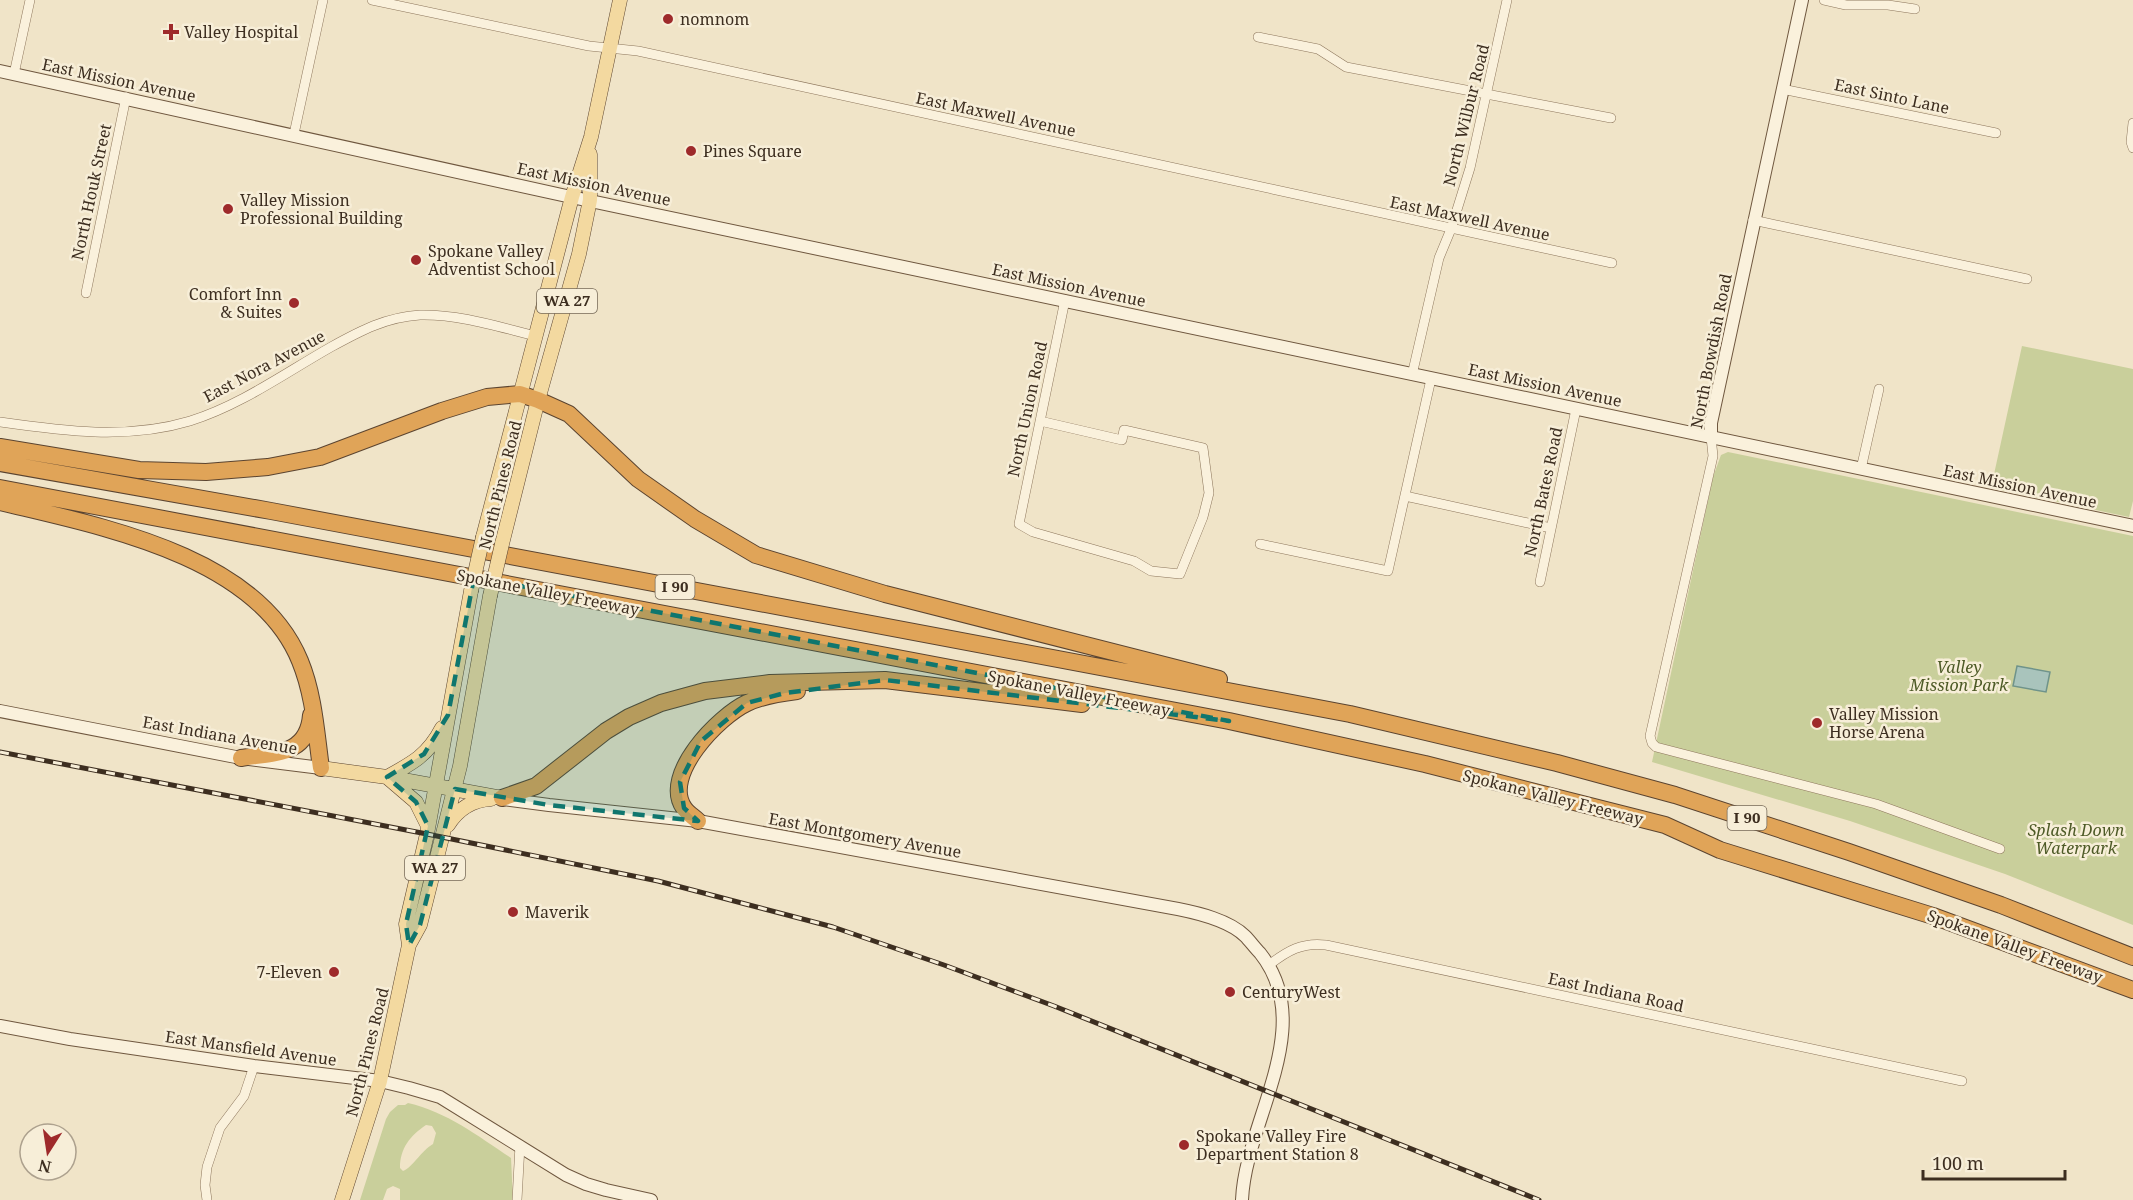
<svg xmlns="http://www.w3.org/2000/svg" width="2133" height="1200" viewBox="0 0 2133 1200" font-family="'Noto Serif',serif">
<style>
.green{fill:#c9cf9b;fill-rule:evenodd}
.water{fill:#a9c4bc;stroke:#6f938a;stroke-width:1.5}
.lines{fill:none;stroke-linecap:round;stroke-linejoin:round}
.street-casing{stroke:#8d765c;stroke-width:10}
.secondary-casing{stroke:#6f573f;stroke-width:14}
.primary-casing{stroke:#5b4430;stroke-width:15}
.highway-casing{stroke:#5b4430;stroke-width:18}
.street{stroke:#faf1dc;stroke-width:9}
.secondary{stroke:#faf1dc;stroke-width:12}
.primary{stroke:#f3d9a0;stroke-width:14}
.highway{stroke:#e0a458;stroke-width:16}
.rail-casing{stroke:#3d2e20;stroke-width:5}
.rail{stroke:#f7eed8;stroke-width:3;stroke-dasharray:9;stroke-linecap:butt}
.primary-bridge-casing{stroke:#5b4430;stroke-width:15;stroke-linecap:butt}
.primary-bridge{stroke:#f3d9a0;stroke-width:14}
.marked{fill:#0f766e;fill-opacity:0.2;stroke:#0f766e;stroke-width:4.5;stroke-dasharray:12 8;stroke-linejoin:round}
.poi-dot{fill:#9e2a2b;stroke:#f7eed8;stroke-width:2}
.labels{text-anchor:middle;stroke-width:5;stroke-linejoin:round;paint-order:stroke}
.shield{fill:#f7eed8;stroke:#756857;stroke-width:1.5}
.shield-label{font-size:15px;font-weight:bold;fill:#3d2e20}
.poi-label{font-size:16px;fill:#3d2e20;stroke:#f7eed8;text-anchor:start}
.street-label{font-size:16px;fill:#3d2e20;stroke:#f7eed8}
.park-label{font-size:16px;font-style:italic;fill:#4d5a26;stroke:#f7eed8}
</style>
<rect width="100%" height="100%" fill="#f0e4c8"/>
<path class="green" d="M 2022,346 L 2133,369 L 2133,501 L 2129,517 L 1991,488 Z
M 1728,452 L 2133,536 L 2133,925 L 2005,874 L 1850,821 L 1652,762 L 1713,477 L 1721,455 Z
M 408,1103 C 447,1112 478,1136 511,1158 L 513,1200 L 400,1200 L 400,1189 L 393,1186 L 387,1189 L 383,1200 L 360,1200 L 386,1119 L 390,1112 L 398,1105 L 405,1105 ZM 426,1125 L 432,1126 L 436,1133 L 433,1144 C 421,1151 412,1168 403,1171 L 400,1168 C 400,1148 410,1136 426,1125 Z"/>
<path class="water" d="M 2017,666 L 2050,672 L 2046,692 L 2013,686 Z"/>
<g class="lines">
<g class="street-casing">
<path id="street" d="M 372,0 L 589,46 L 638,51 L 1612,263
M 1824,0 L 1846,5 L 1888,5 L 1915,9
M 1258,37 L 1318,49 L 1346,67 L 1611,118
M 14,74 L 30,0
M 1782,89 L 1996,133
M 2133,123 L 2131,142 L 2133,148
M 294,134 L 323,0
M 1753,220 L 2027,279
M 86,293 L 126,97
M 1412,375 L 1439,258 L 1451,229 L 1470,168 L 1507,0
M 1040,421 L 1122,440 L 1124,430 L 1203,448 L 1209,493 L 1203,517 L 1180,574 L 1151,571 L 1134,561 L 1033,532 L 1019,524 L 1023,504 L 1065,300
M 0,422 C 63,431 127,440 190,421 C 241,405 285,373 331,347 C 360,331 386,317 420,315 C 459,314 499,327 536,336
M 1711,437 L 1713,456 L 1650,736 L 1652,743 L 1656,747 L 1876,804 L 2000,849
M 1861,469 L 1879,389
M 1405,496 L 1551,528
M 1260,544 L 1388,571 L 1431,379
M 1540,582 L 1576,409
M 1269,965 C 1287,951 1302,942 1326,945 L 1962,1081
M 207,1200 L 205,1185 L 207,1167 L 220,1128 L 244,1096 L 254,1066
M 517,1200 L 520,1145"/>
</g>
<g class="secondary-casing">
<path id="secondary" d="M 0,71 L 562,195 L 2133,526
M 1711,437 L 1711,423 L 1802,0
M 0,711 L 241,758 L 321,768
M 503,799 L 549,805 L 698,821 L 1178,909 C 1198,913 1229,920 1245,936 C 1250,941 1255,948 1260,953 C 1319,1027 1245,1121 1242,1200
M 0,1026 L 70,1039 L 254,1066 L 380,1081 L 409,1088 L 440,1097 L 566,1175 L 586,1184 L 606,1190 L 651,1200"/>
</g>
<g class="primary-casing">
<path id="primary" d="M 483,537 L 572,197 L 591,137 L 620,0
M 502,544 L 538,400 L 579,254 L 590,200 L 590,154
M 321,768 L 387,777 L 502,798
M 387,777 C 413,763 428,755 442,728
M 388,778 L 416,802 L 428,826
M 448,825 C 458,809 472,800 491,799
M 409,945 L 406,924 L 427,834 L 471,591
M 342,1200 L 380,1081 L 409,945 L 420,925 L 460,766 L 490,596"/>
</g>
<g class="highway-casing">
<path id="highway" d="M 0,447 L 139,470 L 206,472 L 268,467 L 320,457 L 442,411 L 487,397 L 520,394 L 538,400 L 569,414 L 638,479 L 695,519 L 756,555 L 885,594 L 1219,679
M 0,463 L 271,511 L 1350,714 L 1557,763 L 1675,795 L 1849,852 L 2001,905 L 2133,957
M 0,488 L 1229,721 L 1425,764 L 1665,825 L 1720,850 L 1933,916 L 2133,990
M 0,502 C 99,526 257,555 300,661 C 314,695 316,732 321,768
M 241,758 C 273,753 308,756 311,715
M 502,798 L 536,786 L 606,731 L 629,717 L 661,703 L 705,691 L 770,683 L 885,680 L 1082,704
M 698,821 C 694,817 687,813 684,808 C 661,775 719,716 747,703 C 762,696 780,693 797,691"/>
</g>
<use href="#street" class="street"/>
<use href="#secondary" class="secondary"/>
<use href="#primary" class="primary"/>
<use href="#highway" class="highway"/>
<g class="rail-casing">
<path id="rail" d="M 0,752 L 427,834 L 658,881 L 833,927 L 944,965 L 1054,1006 L 1539,1200"/>
</g>
<use href="#rail" class="rail"/>
<g class="primary-bridge-casing">
<path id="primary-bridge" d="M 471,591 L 483,537
M 490,596 L 502,544"/>
</g>
<use href="#primary-bridge" class="primary-bridge"/>
</g>
<path class="marked" d="M 474,577 L 1229,721 L 885,680 L 785,693 L 747,703 L 701,741 L 680,782 L 684,808 L 698,821 L 549,805 L 455,789 L 420,925 L 409,945 L 406,924 L 428,826 L 416,802 L 387,777 L 424,754 L 448,715 Z"/>
<g class="poi-dot">
<circle cx="668" cy="19" r="6"/>
<path d="M168 23h6v6h6v6h-6v6h-6v-6h-6v-6h6z"/>
<circle cx="691" cy="151" r="6"/>
<circle cx="228" cy="209" r="6"/>
<circle cx="416" cy="260" r="6"/>
<circle cx="294" cy="303" r="6"/>
<circle cx="1817" cy="723" r="6"/>
<circle cx="513" cy="912" r="6"/>
<circle cx="334" cy="972" r="6"/>
<circle cx="1230" cy="992" r="6"/>
<circle cx="1184" cy="1145" r="6"/>
</g>
<g class="labels">
<g class="shield">
<rect x="537" y="289" width="60" height="24" rx="4.5"/>
<rect x="655.5" y="575" width="39" height="24" rx="4.5"/>
<rect x="1727.5" y="806" width="39" height="24" rx="4.5"/>
<rect x="405" y="856" width="60" height="24" rx="4.5"/>
</g>
<g class="shield-label">
<text x="567" y="306">WA 27</text>
<text x="675" y="592">I 90</text>
<text x="1747" y="823">I 90</text>
<text x="435" y="873">WA 27</text>
</g>
<g class="poi-label">
<text x="680" y="25">nomnom</text>
<text x="184" y="38">Valley Hospital</text>
<text x="703" y="157">Pines Square</text>
<text x="240" y="206">Valley Mission<tspan x="240" dy="18">Professional Building</tspan></text>
<text x="428" y="257">Spokane Valley<tspan x="428" dy="18">Adventist School</tspan></text>
<text x="282" y="300" text-anchor="end">Comfort Inn<tspan x="282" dy="18">&amp; Suites</tspan></text>
<text x="1829" y="720">Valley Mission<tspan x="1829" dy="18">Horse Arena</tspan></text>
<text x="525" y="918">Maverik</text>
<text x="322" y="978" text-anchor="end">7-Eleven</text>
<text x="1242" y="998">CenturyWest</text>
<text x="1196" y="1142">Spokane Valley Fire<tspan x="1196" dy="18">Department Station 8</tspan></text>
</g>
<g class="street-label">
<text transform="translate(119 80) rotate(12)" y="6">East Mission Avenue</text>
<text transform="translate(1892 96) rotate(12)" y="6">East Sinto Lane</text>
<text transform="translate(996 114) rotate(12)" y="6">East Maxwell Avenue</text>
<text transform="translate(1466 115) rotate(-76)" y="6">North Wilbur Road</text>
<text transform="translate(594 184) rotate(12)" y="6">East Mission Avenue</text>
<text transform="translate(91 192) rotate(-78)" y="6">North Houk Street</text>
<text transform="translate(1470 218) rotate(12)" y="6">East Maxwell Avenue</text>
<text transform="translate(1069 285) rotate(12)" y="6">East Mission Avenue</text>
<text transform="translate(1711 351) rotate(-79)" y="6">North Bowdish Road</text>
<text transform="translate(264 366) rotate(-28)" y="6">East Nora Avenue</text>
<text transform="translate(1545 385) rotate(12)" y="6">East Mission Avenue</text>
<text transform="translate(1027 409) rotate(-78)" y="6">North Union Road</text>
<text transform="translate(500 485) rotate(-76)" y="6">North Pines Road</text>
<text transform="translate(2020 486) rotate(12)" y="6">East Mission Avenue</text>
<text transform="translate(1543 492) rotate(-78)" y="6">North Bates Road</text>
<text transform="translate(548 592) rotate(11)" y="6">Spokane Valley Freeway</text>
<text transform="translate(1079 693) rotate(11)" y="6">Spokane Valley Freeway</text>
<text transform="translate(220 735) rotate(10)" y="6">East Indiana Avenue</text>
<text transform="translate(1553 797) rotate(14)" y="6">Spokane Valley Freeway</text>
<text transform="translate(865 835) rotate(10)" y="6">East Montgomery Avenue</text>
<text transform="translate(2015 946) rotate(20)" y="6">Spokane Valley Freeway</text>
<text transform="translate(1616 992) rotate(12)" y="6">East Indiana Road</text>
<text transform="translate(251 1048) rotate(8)" y="6">East Mansfield Avenue</text>
<text transform="translate(367 1052) rotate(-76)" y="6">North Pines Road</text>
</g>
<g class="park-label">
<text x="1959" y="673">Valley<tspan x="1959" dy="18">Mission Park</tspan></text>
<text x="2076" y="836">Splash Down<tspan x="2076" dy="18">Waterpark</tspan></text>
</g>
</g>
<g transform="translate(48 1152) rotate(192)"><circle r="28" fill="#f7eed8" stroke="#ada18e" stroke-width="1.5"/>
<path d="M0-4.5L10 22L0 15L-10 22Z" fill="#9e2a2b"/>
<text y="-9" font-size="16" font-weight="bold" text-anchor="middle" fill="#3d2e20">N</text>
</g>
<path d="M1923 1170v9h142v-9" fill="none" stroke="#3d2e20" stroke-width="3"/>
<text x="1932" y="1170" font-size="18" fill="#3d2e20" stroke="#f7eed8" stroke-width="4.5" paint-order="stroke">100 m</text>
</svg>
